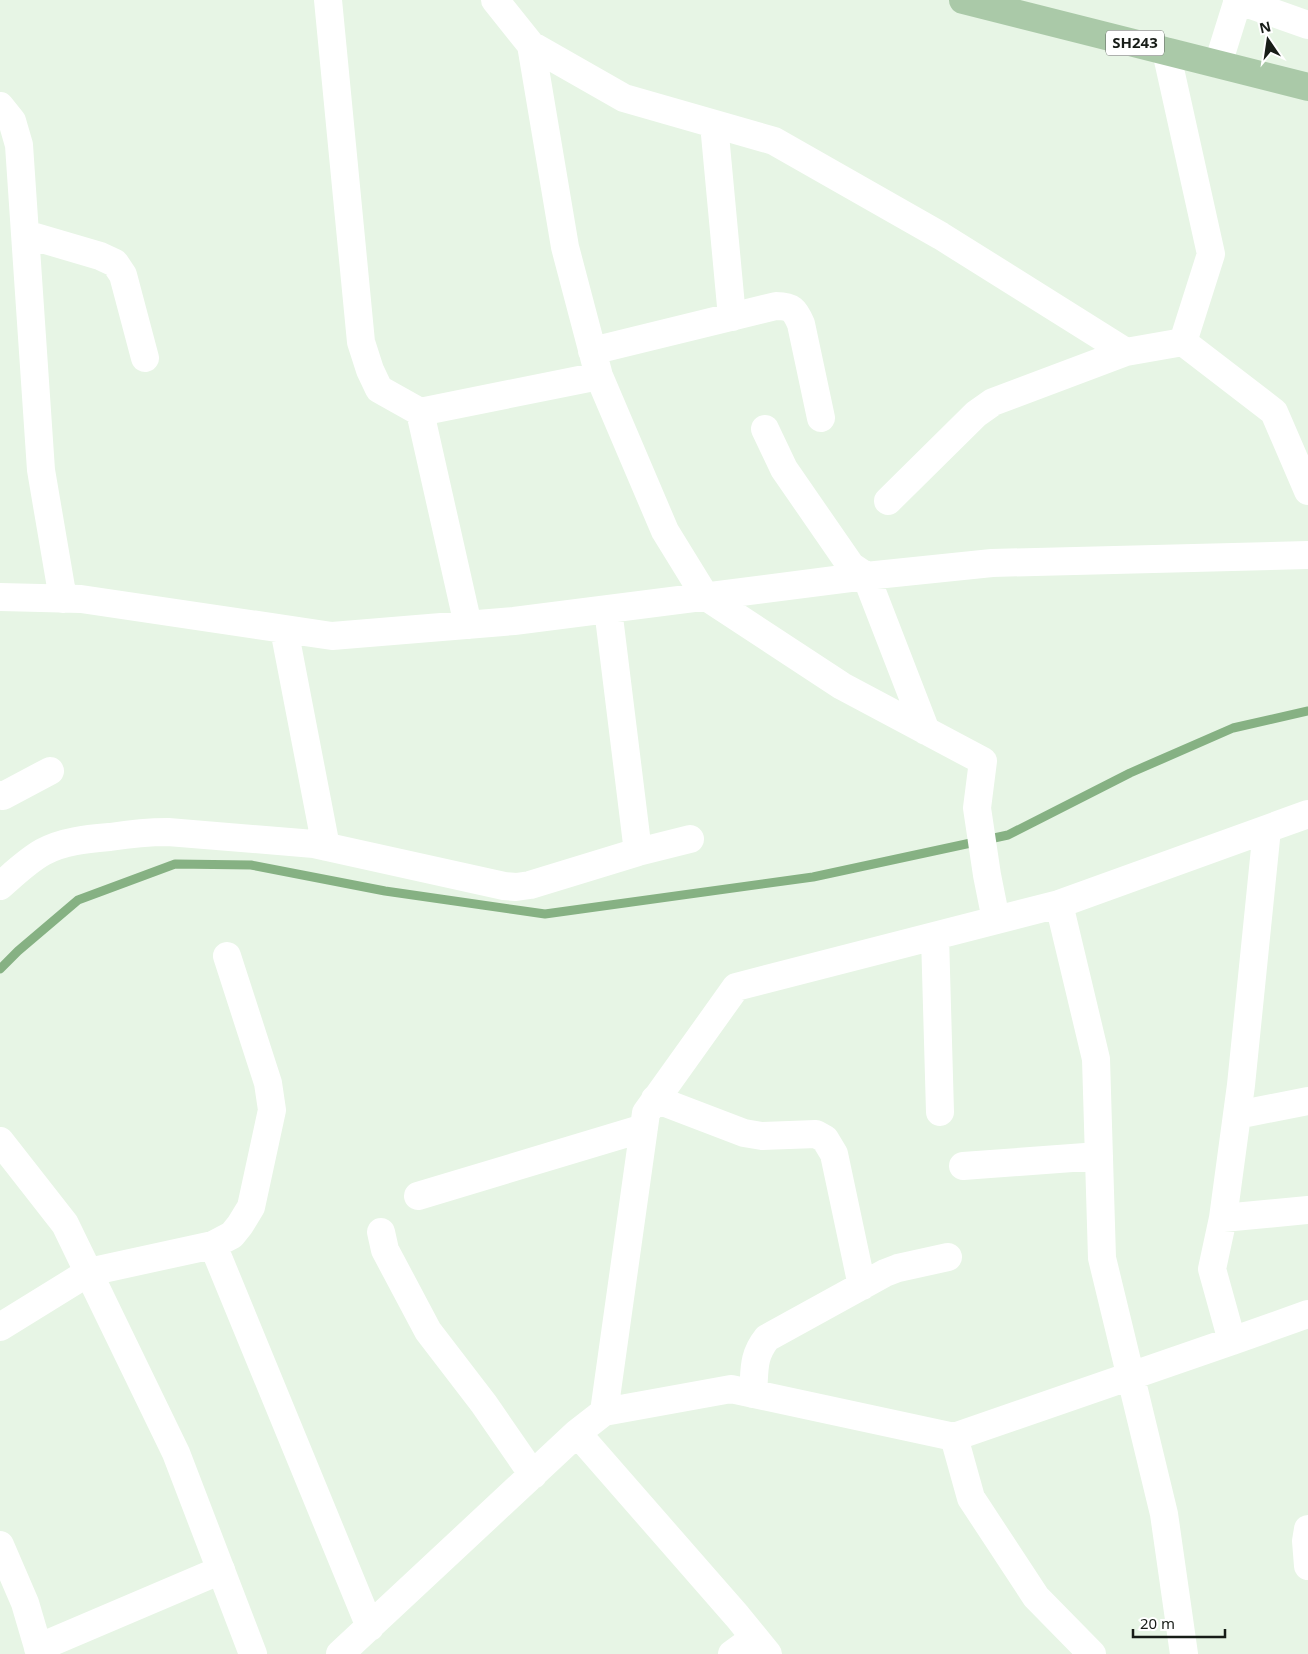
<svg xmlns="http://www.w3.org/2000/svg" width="1308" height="1654" viewBox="0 0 1308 1654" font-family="'Noto Sans',sans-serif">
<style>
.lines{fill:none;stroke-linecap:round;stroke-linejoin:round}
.stream{stroke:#86b183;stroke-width:9}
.street{stroke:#fff;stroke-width:28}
.secondary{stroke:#fff;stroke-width:28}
.primary{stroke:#aac9a8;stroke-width:28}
.labels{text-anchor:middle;stroke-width:4;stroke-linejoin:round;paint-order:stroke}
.shield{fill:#fff;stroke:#5d605d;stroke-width:1}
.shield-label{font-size:15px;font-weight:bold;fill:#171c17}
</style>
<rect width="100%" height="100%" fill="#e7f5e5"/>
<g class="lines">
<path class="stream" d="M 0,969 L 18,951 L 78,900 L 175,864 L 251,865 L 385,891 L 545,914 L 813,877 L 1008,835 L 1130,773 L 1233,728 L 1308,711"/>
<path class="street" d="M 328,0 L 361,342 L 370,370 L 379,389 L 420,412
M 495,0 L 531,45 L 565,247 L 599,376 L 665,531 L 705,596 L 842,686 L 983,761 L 977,808 L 987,875 L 996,920
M 1237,0 L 1308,25
M 531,45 L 624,98 L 774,141 L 941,236 L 1126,352 L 1183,342 L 1211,254 L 1166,51
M 1218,64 L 1238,0
M 0,106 L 12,121 L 19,145 L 41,470 L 63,599
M 714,124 L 732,317
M 25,234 L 100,256 L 115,263 L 123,275 L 145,358
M 1183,342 L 1274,412 L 1308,491
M 592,351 L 776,306 C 792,306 795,310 801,324 L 821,418
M 765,429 L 784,469 L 851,566 L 866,576 L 926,731
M 888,501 L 976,414 L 993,402 L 1126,352
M 0,597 L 81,599 L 332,636 L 514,621 L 866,576 L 992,563 L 1308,555
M 608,609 L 638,852
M 468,625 L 420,412 L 599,376
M 284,629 L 326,847
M 0,795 L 3,796 L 50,771
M 1267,829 L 1241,1085 L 1223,1218 L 1212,1269 L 1232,1341 L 1308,1314
M 0,886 C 14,874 27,861 43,852 C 63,841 87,839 110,837 C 129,834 148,832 168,832 L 314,844 L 504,886 L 516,887 L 530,885 L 638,852 L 690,839
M 1059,904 L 1096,1059 L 1102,1258 L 1164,1514 L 1184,1654
M 935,936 L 940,1112
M 655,1099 L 744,1133 L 762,1136 L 816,1134 L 825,1139 L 834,1154 L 862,1286
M 1237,1115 L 1308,1101
M 963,1166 L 1099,1156
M 418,1196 L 644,1128
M 1223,1218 L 1308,1210
M 381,1232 L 385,1250 L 428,1331 L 484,1404 L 533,1475
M 213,1245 L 370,1627
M 0,1327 L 89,1272 L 213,1245 L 232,1235 L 240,1225 L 251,1207 L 272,1110 L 268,1083 L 227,956
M 753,1394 C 755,1370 752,1357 767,1338 L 885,1273 L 898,1268 L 948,1257
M 604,1412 L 646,1113 L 736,987 L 1059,904 L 1308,814
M 577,1433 L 737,1616 L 768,1654
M 954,1437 L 971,1498 L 1036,1597 L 1092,1654
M 1308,1529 L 1306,1541 L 1308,1566
M 0,1545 L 25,1603 L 40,1654
M 38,1648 L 221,1570
M 340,1654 L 577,1433 L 604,1412 L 731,1389 L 954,1437 L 1232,1341
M 732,1654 L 754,1638"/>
<path class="secondary" d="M 0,1141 L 65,1224 L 176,1453 L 253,1654"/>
<path class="primary" d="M 963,0 L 1308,87"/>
</g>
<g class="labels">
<rect class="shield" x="1106" y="30.5" width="58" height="25" rx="4"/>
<g class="shield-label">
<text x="1135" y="48">SH243</text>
</g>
</g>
<g transform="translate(1268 40) rotate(347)" stroke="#ffffff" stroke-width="4" paint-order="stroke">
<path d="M0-4L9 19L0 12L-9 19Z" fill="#171c17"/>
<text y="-8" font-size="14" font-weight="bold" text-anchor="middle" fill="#171c17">N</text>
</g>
<path d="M1133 1629v8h92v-8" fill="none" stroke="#171c17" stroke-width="2.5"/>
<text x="1140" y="1629" font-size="15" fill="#171c17" stroke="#ffffff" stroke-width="4" paint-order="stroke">20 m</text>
</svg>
